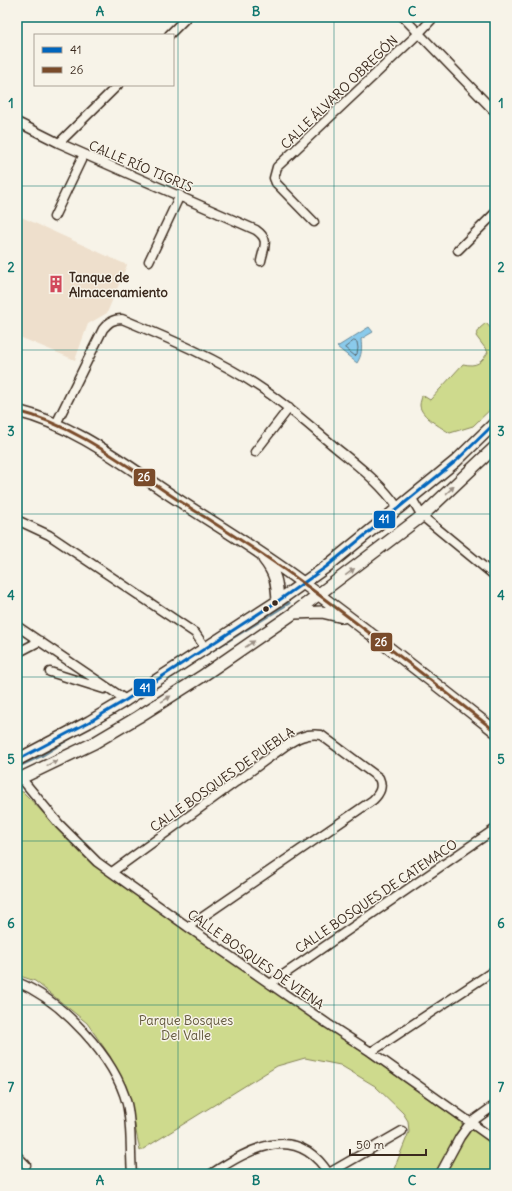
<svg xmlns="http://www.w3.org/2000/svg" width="512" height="1191" viewBox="0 0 512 1191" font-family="Delius,sans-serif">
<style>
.built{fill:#eedfcc}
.green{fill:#ceda8d;stroke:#848256}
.water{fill:#8acaeb;stroke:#6a8a99}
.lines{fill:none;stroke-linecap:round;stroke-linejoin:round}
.shore{stroke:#5b6a70;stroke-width:1}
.stream{stroke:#6a8a99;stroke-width:3}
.street-casing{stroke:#3b2a1e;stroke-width:11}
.secondary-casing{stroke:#3b2a1e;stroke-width:14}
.street{stroke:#f7f3e8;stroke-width:8}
.secondary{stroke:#f7f3e8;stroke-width:11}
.bus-1-casing{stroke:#f7f3e8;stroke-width:6}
.bus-2-casing{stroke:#f7f3e8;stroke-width:6}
.bus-1{stroke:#0065bd;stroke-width:3}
.bus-2{stroke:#7a4b2a;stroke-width:3}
.oneway{fill:#998e83}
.grid{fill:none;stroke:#0f766e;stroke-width:1;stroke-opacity:0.55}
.bus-dot{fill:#3b2a1e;stroke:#f7f3e8;stroke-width:1.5}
.labels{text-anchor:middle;stroke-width:3;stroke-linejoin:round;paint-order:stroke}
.street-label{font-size:13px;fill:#3b2a1e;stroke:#f7f3e8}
.poi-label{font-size:13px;font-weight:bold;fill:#3b2a1e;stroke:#f7f3e8;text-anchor:start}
.park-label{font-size:13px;fill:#60563a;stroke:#f7f3e8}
.line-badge{stroke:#f7f3e8;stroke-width:1.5}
.badge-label{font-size:11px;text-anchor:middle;font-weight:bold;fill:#fff}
.neatline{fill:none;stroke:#0f766e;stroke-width:1.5}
.grid-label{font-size:13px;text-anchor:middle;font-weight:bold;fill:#0f766e}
</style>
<rect width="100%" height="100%" fill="#f7f3e8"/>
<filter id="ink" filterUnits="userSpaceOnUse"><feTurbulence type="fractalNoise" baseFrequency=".025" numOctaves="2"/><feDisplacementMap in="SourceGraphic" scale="8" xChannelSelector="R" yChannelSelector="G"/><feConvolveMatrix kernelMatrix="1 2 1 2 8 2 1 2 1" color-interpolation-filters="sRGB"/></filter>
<g filter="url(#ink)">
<path class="built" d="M 17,215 L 127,265 L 107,313 L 88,324 L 75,360 L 17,336 Z"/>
<path class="green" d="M 486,323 L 495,333 L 495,405 L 473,426 L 450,433 C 442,428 420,416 420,405 C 420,402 422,398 422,395 L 430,400 L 463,364 C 477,367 481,363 488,352 L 476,336 L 480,328 Z
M 17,791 L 23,792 L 29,798 L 87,859 L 147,903 L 327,1027 L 461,1122 L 463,1126 L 462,1128 L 438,1174 L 392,1174 L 409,1132 L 408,1121 L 403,1113 L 375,1086 L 340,1065 L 305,1058 L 277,1066 L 140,1151 L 129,1096 L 110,1056 L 87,1023 L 35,981 L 17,975 Z
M 470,1123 L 495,1139 L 495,1174 L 440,1174 Z"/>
<path class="water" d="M 369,327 L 373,332 L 361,339 C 362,349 362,355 357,363 L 337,347 Z"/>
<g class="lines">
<path class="shore" d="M 354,341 L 357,342 L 358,348 L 357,354 L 355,356 L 345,348 Z"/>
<path class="stream" d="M 208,653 L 289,603
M 17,767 L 41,756 L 75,735"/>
<g class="street-casing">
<path id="street" d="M 403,17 L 495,112
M 169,35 L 187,17
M 17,122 L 59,143 L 256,230 C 270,240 264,246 261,261
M 59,143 L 118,85
M 54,217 L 84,154
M 314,222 L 276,183 L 274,178 L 277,167 L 419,33 L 434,17
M 458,250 L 495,213
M 149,261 L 180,195
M 56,424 L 103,329 C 109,322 113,319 122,319 C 170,339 218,359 261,388 C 287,405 311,427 335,447 C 358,466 381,483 398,508
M 255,452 L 289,408
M 411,497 L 422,516 L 495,576
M 17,520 L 49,535 L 195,633 L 206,649
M 17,626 L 126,700
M 17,653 L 40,641
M 50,672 L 104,689
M 21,778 L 59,824 L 97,862 L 188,927 L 328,1024 L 371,1052 L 495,1140
M 112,872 L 285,746 C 297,738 306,733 321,735 L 379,778 C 383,787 380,793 373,800 L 188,927
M 17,982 C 61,1000 115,1057 127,1104 C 132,1126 130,1151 132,1174
M 270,984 L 495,829
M 371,1052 L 495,970
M 17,1156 L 26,1165
M 329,1173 L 402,1131
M 211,1174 C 251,1148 296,1122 329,1174
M 440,1174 L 460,1137 L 470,1123 L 495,1105"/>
</g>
<g class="secondary-casing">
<path id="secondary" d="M 17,411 C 75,425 125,465 175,498 C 218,526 262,552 303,583 C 368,631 432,681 495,731
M 264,559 C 276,574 277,583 278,601
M 295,613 L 322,612 L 343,617
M 17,760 L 89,722 L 126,700 L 278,601 L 326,567 L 456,461 L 495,423
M 17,780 L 94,743 L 138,717 L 201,677 L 294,613 L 422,516 L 495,447"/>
</g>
<use href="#street" class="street"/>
<use href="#secondary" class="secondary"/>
<g class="bus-1-casing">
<path id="bus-1" d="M 17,760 L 89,722 L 126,700 L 278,601 L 326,567 L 456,461 L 495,423"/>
</g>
<g class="bus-2-casing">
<path id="bus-2" d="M 17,411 C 75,425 125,465 175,498 C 218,526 262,552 303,583 C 368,631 432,681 495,731"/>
</g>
<use href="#bus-1" class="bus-1"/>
<use href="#bus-2" class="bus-2"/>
</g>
<defs><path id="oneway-solid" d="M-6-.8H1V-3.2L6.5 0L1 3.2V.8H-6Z"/></defs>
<g class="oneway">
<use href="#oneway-solid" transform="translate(450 490) rotate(-43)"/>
<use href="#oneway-solid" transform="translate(350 572) rotate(-37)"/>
<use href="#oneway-solid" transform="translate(250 644) rotate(-34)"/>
<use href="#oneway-solid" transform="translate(166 699) rotate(-32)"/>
<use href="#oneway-solid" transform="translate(52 763) rotate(-26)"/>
</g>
</g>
<path class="grid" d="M 178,17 L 178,1174M 334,17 L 334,1174M 17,186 L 495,186M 17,350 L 495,350M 17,514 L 495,514M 17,677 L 495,677M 17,841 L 495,841M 17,1005 L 495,1005"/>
<defs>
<g id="building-bare" transform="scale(1.38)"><path d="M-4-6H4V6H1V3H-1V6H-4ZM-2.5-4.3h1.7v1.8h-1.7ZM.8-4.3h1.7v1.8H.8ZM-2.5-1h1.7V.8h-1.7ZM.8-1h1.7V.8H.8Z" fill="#d1495b" stroke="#f7f3e8" stroke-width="2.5" paint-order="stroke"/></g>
</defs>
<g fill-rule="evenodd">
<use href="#building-bare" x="56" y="284"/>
</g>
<g class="bus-dot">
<circle cx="275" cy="603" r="3.5"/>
<circle cx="266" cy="609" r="3.5"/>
</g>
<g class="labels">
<g class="street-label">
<text transform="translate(339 92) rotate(-44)" y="5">CALLE ÁLVARO OBREGÓN</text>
<text transform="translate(141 166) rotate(23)" y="5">CALLE RÍO TIGRIS</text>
<text transform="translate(222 779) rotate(-35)" y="5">CALLE BOSQUES DE PUEBLA</text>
<text transform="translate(376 896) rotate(-34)" y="5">CALLE BOSQUES DE CATEMACO</text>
<text transform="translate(256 959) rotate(35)" y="5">CALLE BOSQUES DE VIENA</text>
</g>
<g class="poi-label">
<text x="69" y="282">Tanque de<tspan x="69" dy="15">Almacenamiento</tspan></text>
</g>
<g class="park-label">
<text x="186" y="1025">Parque Bosques<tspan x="186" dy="15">Del Valle</tspan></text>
</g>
</g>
<g class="line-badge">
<rect x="133" y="468" width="23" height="19" rx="4" fill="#7a4b2a"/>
<rect x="373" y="510" width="23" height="19" rx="4" fill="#0065bd"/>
<rect x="370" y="632" width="23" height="20" rx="4" fill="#7a4b2a"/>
<rect x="133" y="678" width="23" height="19" rx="4" fill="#0065bd"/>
</g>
<g class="badge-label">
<text x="144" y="481">26</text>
<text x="384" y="523">41</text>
<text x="381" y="646">26</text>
<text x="145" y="692">41</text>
</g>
<rect width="512" height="1191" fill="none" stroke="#f7f3e8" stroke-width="44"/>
<rect x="34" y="34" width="140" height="52" fill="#f7f3e8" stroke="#aca397"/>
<rect x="42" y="47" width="20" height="6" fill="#0065bd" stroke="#aca397"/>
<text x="70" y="54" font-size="12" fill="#3b2a1e">41</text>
<rect x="42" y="67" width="20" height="6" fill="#7a4b2a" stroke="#aca397"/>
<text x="70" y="74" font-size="12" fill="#3b2a1e">26</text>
<path d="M350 1149v6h76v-6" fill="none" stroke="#3b2a1e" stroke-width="2"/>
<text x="356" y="1149" font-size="12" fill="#3b2a1e" stroke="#f7f3e8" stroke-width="3" paint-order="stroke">50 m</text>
<rect x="22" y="22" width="468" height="1147" class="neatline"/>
<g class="grid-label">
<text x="100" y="16">A</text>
<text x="256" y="16">B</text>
<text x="412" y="16">C</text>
<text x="11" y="108">1</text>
<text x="501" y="108">1</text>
<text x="11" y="272">2</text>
<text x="501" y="272">2</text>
<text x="11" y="436">3</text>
<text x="501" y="436">3</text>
<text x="11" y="600">4</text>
<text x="501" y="600">4</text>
<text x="11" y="764">5</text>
<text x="501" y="764">5</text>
<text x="11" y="928">6</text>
<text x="501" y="928">6</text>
<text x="11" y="1092">7</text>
<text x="501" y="1092">7</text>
<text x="100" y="1185">A</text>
<text x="256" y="1185">B</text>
<text x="412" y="1185">C</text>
</g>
</svg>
